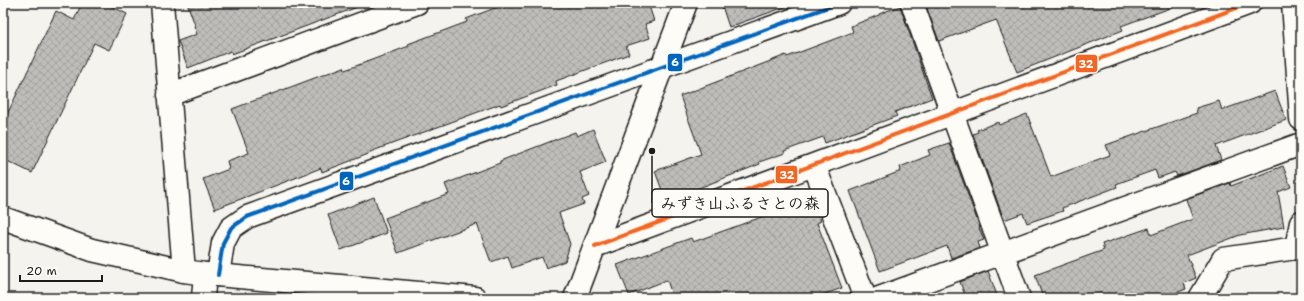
<svg xmlns="http://www.w3.org/2000/svg" width="1304" height="301" viewBox="0 0 1304 301" font-family="'Shantell Sans','Klee One',sans-serif">
<style>
.building{fill:url(#building-cross-hatch);stroke:#1c1c1c}
.lines{fill:none;stroke-linecap:round;stroke-linejoin:round}
.minor-casing{stroke:#1c1c1c;stroke-width:25}
.tertiary-casing{stroke:#1c1c1c;stroke-width:25}
.minor{stroke:#fdfcf7;stroke-width:22}
.tertiary{stroke:#fdfcf7;stroke-width:22}
.bus-1-casing{stroke:#fdfcf7;stroke-width:7}
.bus-2-casing{stroke:#fdfcf7;stroke-width:7}
.bus-1{stroke:#f26522;stroke-width:4}
.bus-2{stroke:#0065bd;stroke-width:4}
.leader{fill:none;stroke:#1c1c1c;stroke-width:1.5}
.callout-dot{fill:#1c1c1c;stroke:#fdfcf7;stroke-width:1.5}
.callout{fill:#fdfcf7;stroke:#1c1c1c;stroke-width:1.5}
.callout-label{font-size:16px;text-anchor:middle;font-weight:bold;fill:#1c1c1c}
.line-badge{stroke:#fdfcf7;stroke-width:1.5}
.badge-label{font-size:11px;text-anchor:middle;font-weight:bold;fill:#fff}
</style>
<defs>
<pattern id="building-cross-hatch" width="8" height="8" patternUnits="userSpaceOnUse"><rect width="8" height="8" fill="#bebdba"/><path d="M0 0l8 8M0 8l8-8" fill="none" stroke="#a3a29f"/></pattern>
</defs>
<rect width="100%" height="100%" fill="#f4f3ee"/>
<filter id="ink" filterUnits="userSpaceOnUse"><feTurbulence type="fractalNoise" baseFrequency=".025" numOctaves="2"/><feDisplacementMap in="SourceGraphic" scale="8" xChannelSelector="R" yChannelSelector="G"/><feConvolveMatrix kernelMatrix="1 2 1 2 8 2 1 2 1" color-interpolation-filters="sRGB"/></filter>
<g filter="url(#ink)">
<path class="building" d="M 82,3 L 105,3 L 127,14 L 109,50 L 94,43 L 32,173 L 3,159 L 3,123 L 56,11 L 74,20 Z
M 187,3 L 359,3 L 360,6 L 232,54 L 231,51 L 188,68 L 178,41 L 197,34 L 194,26 L 195,25 Z
M 508,3 L 648,3 L 654,21 L 645,24 L 650,38 L 626,46 L 629,54 L 556,81 L 557,85 L 501,106 L 500,104 L 370,152 L 371,153 L 322,172 L 321,168 L 215,209 L 203,179 L 229,169 L 227,161 L 249,153 L 232,109 L 344,67 L 345,70 L 409,46 L 408,44 L 467,22 L 466,19 Z
M 721,3 L 787,3 L 788,6 L 729,27 Z
M 925,3 L 1175,3 L 1176,6 L 1121,26 L 1123,30 L 1017,72 L 996,20 L 939,41 Z
M 900,6 L 932,98 L 895,112 L 897,116 L 825,143 L 823,137 L 784,151 L 785,153 L 759,162 L 760,164 L 666,201 L 655,171 L 701,154 L 680,96 L 786,55 L 787,57 L 853,32 L 851,26 L 879,15 L 879,14 Z
M 1275,91 L 1286,120 L 1216,146 L 1221,160 L 1177,176 L 1175,172 L 1158,178 L 1155,170 L 1116,184 L 1117,187 L 1062,208 L 1063,211 L 1027,223 L 1023,213 L 1004,220 L 973,134 L 978,132 L 977,130 L 998,122 L 999,125 L 1027,114 L 1051,177 L 1110,155 L 1106,145 L 1197,113 L 1196,108 L 1219,101 L 1222,110 Z
M 593,129 L 606,162 L 580,172 L 589,196 L 582,199 L 584,204 L 559,213 L 570,244 L 565,261 L 546,268 L 542,257 L 512,268 L 508,256 L 491,262 L 477,224 L 398,253 L 385,218 L 449,194 L 445,184 L 500,163 L 500,161 L 575,132 L 577,136 Z
M 949,143 L 980,228 L 979,228 L 984,240 L 978,242 L 980,248 L 951,258 L 947,246 L 880,271 L 850,191 L 901,171 L 900,167 L 930,155 L 928,150 Z
M 1283,166 L 1291,187 L 1278,192 L 1284,227 L 1240,235 L 1187,255 L 1196,278 L 1184,283 L 1186,289 L 1162,298 L 1043,298 L 1035,275 L 1104,250 L 1102,244 L 1149,228 L 1151,235 L 1193,219 L 1186,199 L 1230,183 L 1231,186 Z
M 812,196 L 821,221 L 817,223 L 842,288 L 814,298 L 673,298 L 667,280 L 629,295 L 617,265 L 691,238 L 693,242 L 778,211 L 777,208 Z
M 374,197 L 387,233 L 341,250 L 328,215 Z
M 988,271 L 998,298 L 966,298 L 960,282 Z"/>
<g class="lines">
<g class="minor-casing">
<path id="minor" d="M 162,3 L 184,271
M 912,3 L 1019,298
M 1293,3 L 1301,119
M 169,95 L 417,3
M 814,165 L 865,298
M 595,246 L 1250,3
M 1296,248 L 1301,222
M 218,275 L 223,243 L 231,228 L 247,217 L 839,3
M 203,298 L 205,274
M 879,298 L 1301,144
M 1200,298 L 1223,259 L 1296,248 L 1301,250"/>
</g>
<g class="tertiary-casing">
<path id="tertiary" d="M 3,218 L 92,250 L 184,271 L 205,274 L 475,298
M 575,298 L 686,3"/>
</g>
<use href="#minor" class="minor"/>
<use href="#tertiary" class="tertiary"/>
<g class="bus-1-casing">
<path id="bus-1" d="M 595,246 L 1250,3"/>
</g>
<g class="bus-2-casing">
<path id="bus-2" d="M 218,275 L 223,243 L 231,228 L 247,217 L 839,3"/>
</g>
<use href="#bus-1" class="bus-1"/>
<use href="#bus-2" class="bus-2"/>
</g>
</g>
<path class="leader" d="M652 151L652 203"/>
<circle class="callout-dot" cx="652" cy="151" r="4"/>
<rect class="callout" x="652" y="189" width="176" height="28" rx="4"/>
<g class="callout-label">
<text x="740" y="209">みずき山ふるさとの森</text>
</g>
<g class="line-badge">
<rect x="667" y="53" width="16" height="19" rx="4" fill="#0065bd"/>
<rect x="1075" y="54" width="23" height="19" rx="4" fill="#f26522"/>
<rect x="775" y="165" width="23" height="19" rx="4" fill="#f26522"/>
<rect x="339" y="171" width="15" height="20" rx="4" fill="#0065bd"/>
</g>
<g class="badge-label">
<text x="675" y="66">6</text>
<text x="1086" y="68">32</text>
<text x="787" y="179">32</text>
<text x="346" y="185">6</text>
</g>
<rect width="1304" height="301" fill="none" stroke="#fdfcf7" stroke-width="16"/>
<rect x="8" y="8" width="1288" height="285" fill="none" stroke="#1c1c1c" stroke-width="1.5" filter="url(#ink)"/>
<path d="M20 275v6h82v-6" fill="none" stroke="#1c1c1c" stroke-width="2"/>
<text x="26" y="275" font-size="12" fill="#1c1c1c" stroke="#fdfcf7" stroke-width="3" paint-order="stroke">20 m</text>
</svg>
